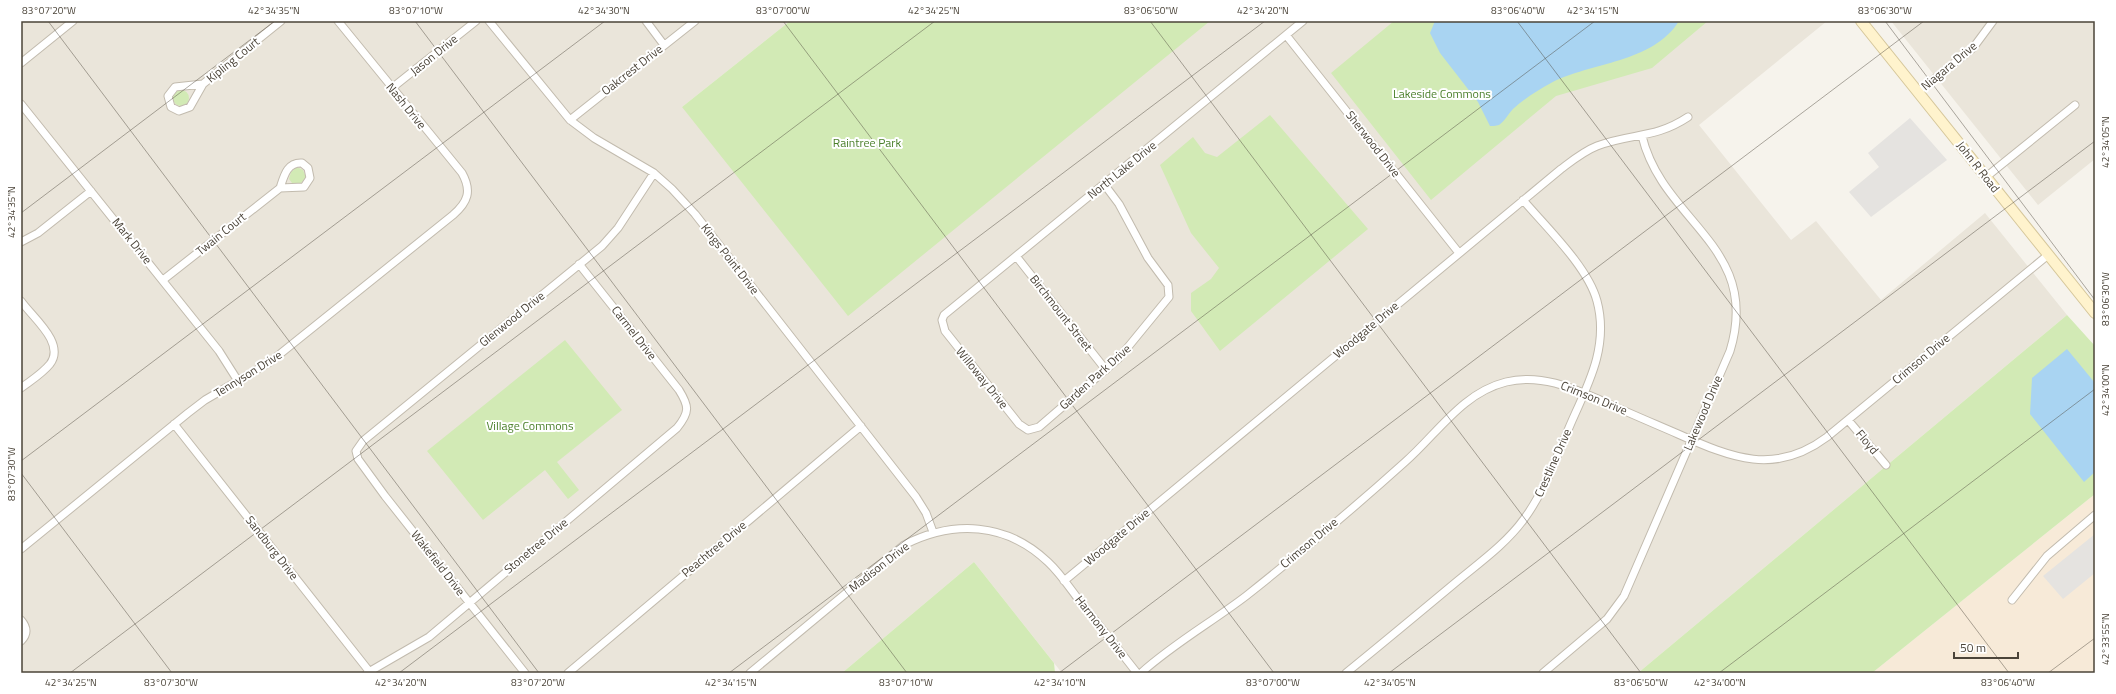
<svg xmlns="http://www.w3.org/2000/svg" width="2116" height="694" viewBox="0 0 2116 694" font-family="'Titillium Web',sans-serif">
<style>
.residential{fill:#eae5da}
.commercial{fill:#f7ead8}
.green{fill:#d2eab5}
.parking{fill:#e5e3e0}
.water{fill:#a9d4f2}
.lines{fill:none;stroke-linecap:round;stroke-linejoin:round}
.minor-casing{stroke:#c2bbae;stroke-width:9}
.secondary-casing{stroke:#d6c79b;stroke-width:12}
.minor{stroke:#fff;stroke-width:7}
.secondary{stroke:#fff3cd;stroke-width:10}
.ticks{fill:none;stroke:#4b4439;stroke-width:1;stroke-opacity:0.45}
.labels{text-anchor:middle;stroke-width:4;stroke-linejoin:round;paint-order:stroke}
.street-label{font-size:12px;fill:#4b4439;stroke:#fff}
.park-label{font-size:12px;fill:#4a7f2a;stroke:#fff}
.neatline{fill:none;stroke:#4b4439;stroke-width:1.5}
.ticks-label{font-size:10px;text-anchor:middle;fill:#4b4439}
</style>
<rect width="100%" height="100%" fill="#f6f3ec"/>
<path class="residential" d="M 21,21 L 790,21 L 682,107 L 1207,21 L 1827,21 L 1699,125 L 1791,240 L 1816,221 L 1881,300 L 1985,213 L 2067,315 L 1638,673 L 1062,673 L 974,562 L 842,673 L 21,673 Z
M 1891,21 L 2095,21 L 2095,159 L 2038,205 Z"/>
<path class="commercial" d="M 2095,494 L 2095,673 L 1872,673 Z"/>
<path class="green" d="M 790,21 L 1210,21 L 848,316 L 682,107 Z
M 1394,21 L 1708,21 L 1652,68 L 1556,96 L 1431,200 L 1331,73 Z
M173 98a8 8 0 1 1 16 0a8 8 0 1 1-16 0Z
M 1270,115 L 1368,229 L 1220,351 L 1191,311 L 1191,293 L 1211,279 L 1219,268 L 1191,233 L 1160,165 L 1193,137 L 1205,153 L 1217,157 Z
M 297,167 L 303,170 L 306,177 L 301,183 L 292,183 L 289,179 L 291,172 Z
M 2067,315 L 2095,346 L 2095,494 L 1872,673 L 1638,673 Z
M 565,340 L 622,410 L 557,462 L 579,490 L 568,499 L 545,470 L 483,520 L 427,451 Z
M 974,562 L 1054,663 L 1055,673 L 842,673 Z"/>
<path class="parking" d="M 1910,118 L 1947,160 L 1871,217 L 1849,192 L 1879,167 L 1868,153 Z
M 2095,534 L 2095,573 L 2063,599 L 2043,576 Z"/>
<path class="water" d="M 1435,21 L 1679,21 C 1653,63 1591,62 1551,83 C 1538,90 1524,99 1513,109 C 1509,113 1504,122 1499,125 C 1496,126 1492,126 1490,126 L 1478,102 L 1440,53 L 1430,33 Z
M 2067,349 L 2095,383 L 2095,472 L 2084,482 L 2030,414 L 2032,378 Z"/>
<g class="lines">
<g class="minor-casing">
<path id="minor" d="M 489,21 L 570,120 L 594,138 L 654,173 L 672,189 L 695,214 L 916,497 L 926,513 L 933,532
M 646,21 L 664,45
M 1286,35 L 1459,253
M 21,63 L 73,21
M 203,84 L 175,87 L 168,96 L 171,107 L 179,111 L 190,107 L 203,84 L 281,21
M 392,88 L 476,21
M 1918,92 L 1973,48 L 1993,21
M 21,104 L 219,351 L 238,381
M 570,120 L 695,21
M 1986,177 L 2075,105
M 1104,184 L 1119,204 L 1148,258 L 1168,285 L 1169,297 L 1119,358 L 1039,427 L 1028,430 L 1019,424 L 945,331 L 942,320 L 944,315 L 1303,21
M 21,242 L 38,233 L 91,191
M 1016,256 L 1106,370
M 163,280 L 280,188 L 304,187 L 310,178 L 308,168 L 302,163 C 287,162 284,176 280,188
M 21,301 C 32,317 66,343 50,364 C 42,374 30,381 21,388
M 1848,420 L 1886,465
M 174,424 L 369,671
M 21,549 L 188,413 L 205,400 L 270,362 L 453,215 C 468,202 472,191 462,173 L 338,21
M 1064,581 L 1561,169 C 1573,160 1584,151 1597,146 C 1631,133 1655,139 1688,117
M 2012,600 L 2047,556 L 2095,515
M 21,620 C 27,627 28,634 21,641
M 367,673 L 429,637 L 677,428 C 690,412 689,406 679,390 L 579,264
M 525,673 L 385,496 L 358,459 L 356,451 L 363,441 L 602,246 L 618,228 L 654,173
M 568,673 L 861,426
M 750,673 L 904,545 C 953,520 1006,522 1048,562 C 1061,574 1071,590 1082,604 C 1101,627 1119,650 1137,673
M 1141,673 C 1173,644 1212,622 1246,596 C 1300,553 1354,508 1405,462 C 1437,434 1462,393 1506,382 C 1542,373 1575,389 1607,403 C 1631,414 1655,424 1678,434 C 1732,458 1775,476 1827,437 L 2048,255
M 1346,673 C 1383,643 1419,613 1455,583 C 1479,563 1506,544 1524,519 C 1547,488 1559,449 1575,414 C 1592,377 1608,342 1597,301 C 1588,267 1546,227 1523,200
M 1543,673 L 1607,619 L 1624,596 L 1730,351 C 1762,246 1663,223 1642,136"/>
</g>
<g class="secondary-casing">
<path id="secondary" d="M 1861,21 L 2095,313"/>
</g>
<use href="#minor" class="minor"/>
<use href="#secondary" class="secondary"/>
</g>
<path class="ticks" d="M 48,21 L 539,673M 415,21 L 907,673M 783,21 L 1274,673M 1150,21 L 1641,673M 1517,21 L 2009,673M 1885,21 L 2095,300M 21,213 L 275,21M 21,461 L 605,21M 21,473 L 172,673M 70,673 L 935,21M 399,673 L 1265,21M 729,673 L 1595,21M 1059,673 L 1924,21M 1389,673 L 2095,141M 1719,673 L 2095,389M 2048,673 L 2095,638"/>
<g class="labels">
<g class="street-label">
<text transform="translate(434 55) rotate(-39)" y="4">Jason Drive</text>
<text transform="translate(233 60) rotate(-39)" y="4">Kipling Court</text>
<text transform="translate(1949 66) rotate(-40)" y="4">Niagara Drive</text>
<text transform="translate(632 70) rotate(-38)" y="4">Oakcrest Drive</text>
<text transform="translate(406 106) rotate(51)" y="4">Nash Drive</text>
<text transform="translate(1373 144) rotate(52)" y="4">Sherwood Drive</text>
<text transform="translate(1978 167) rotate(52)" y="4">John R Road</text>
<text transform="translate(1122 170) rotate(-39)" y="4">North Lake Drive</text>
<text transform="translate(221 234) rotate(-39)" y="4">Twain Court</text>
<text transform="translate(132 241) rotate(51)" y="4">Mark Drive</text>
<text transform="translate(730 259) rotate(52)" y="4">Kings Point Drive</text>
<text transform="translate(1061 313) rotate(52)" y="4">Birchmount Street</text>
<text transform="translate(512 319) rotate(-39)" y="4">Glenwood Drive</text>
<text transform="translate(1366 330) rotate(-40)" y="4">Woodgate Drive</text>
<text transform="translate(634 333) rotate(52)" y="4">Carmel Drive</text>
<text transform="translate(1921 359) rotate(-40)" y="4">Crimson Drive</text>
<text transform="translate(248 374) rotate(-32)" y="4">Tennyson Drive</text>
<text transform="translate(1095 377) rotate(-42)" y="4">Garden Park Drive</text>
<text transform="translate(982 378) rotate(51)" y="4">Willoway Drive</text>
<text transform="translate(1594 398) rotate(22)" y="4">Crimson Drive</text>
<text transform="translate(1703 413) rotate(-67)" y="4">Lakewood Drive</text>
<text transform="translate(1867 442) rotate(50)" y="4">Floyd</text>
<text transform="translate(1553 463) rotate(-66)" y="4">Crestline Drive</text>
<text transform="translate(1117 537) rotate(-40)" y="4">Woodgate Drive</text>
<text transform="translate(1309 543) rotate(-40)" y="4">Crimson Drive</text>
<text transform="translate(536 546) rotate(-40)" y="4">Stonetree Drive</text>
<text transform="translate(272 548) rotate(52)" y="4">Sandburg Drive</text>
<text transform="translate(714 549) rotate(-40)" y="4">Peachtree Drive</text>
<text transform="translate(438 563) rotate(52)" y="4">Wakefield Drive</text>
<text transform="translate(879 567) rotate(-38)" y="4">Madison Drive</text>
<text transform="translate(1101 627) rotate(52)" y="4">Harmony Drive</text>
</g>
<g class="park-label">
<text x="1442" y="98">Lakeside Commons</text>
<text x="867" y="147">Raintree Park</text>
<text x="530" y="430">Village Commons</text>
</g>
</g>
<rect width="2116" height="694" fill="none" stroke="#ffffff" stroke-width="44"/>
<path d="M1954 652v6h64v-6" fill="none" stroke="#4b4439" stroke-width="2"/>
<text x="1960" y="652" font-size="12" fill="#4b4439" stroke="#ffffff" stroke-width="3" paint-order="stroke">50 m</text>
<rect x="22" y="22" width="2072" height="650" class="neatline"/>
<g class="ticks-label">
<text x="49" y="14">83°07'20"W</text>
<text x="274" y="14">42°34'35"N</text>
<text x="416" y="14">83°07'10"W</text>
<text x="604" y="14">42°34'30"N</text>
<text x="783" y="14">83°07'00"W</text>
<text x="934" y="14">42°34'25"N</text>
<text x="1151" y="14">83°06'50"W</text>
<text x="1263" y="14">42°34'20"N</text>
<text x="1518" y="14">83°06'40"W</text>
<text x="1593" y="14">42°34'15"N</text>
<text x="1885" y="14">83°06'30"W</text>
<text transform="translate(2105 142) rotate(-90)" y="4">42°34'05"N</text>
<text transform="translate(11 212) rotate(-90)" y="4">42°34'35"N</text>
<text transform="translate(2105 299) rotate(-90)" y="4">83°06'30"W</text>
<text transform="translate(2105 390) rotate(-90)" y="4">42°34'00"N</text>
<text transform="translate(11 474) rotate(-90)" y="4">83°07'30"W</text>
<text transform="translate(2105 639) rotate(-90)" y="4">42°33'55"N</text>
<text x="71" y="686">42°34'25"N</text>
<text x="171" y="686">83°07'30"W</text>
<text x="401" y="686">42°34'20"N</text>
<text x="538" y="686">83°07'20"W</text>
<text x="731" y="686">42°34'15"N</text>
<text x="906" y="686">83°07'10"W</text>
<text x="1060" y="686">42°34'10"N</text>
<text x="1273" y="686">83°07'00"W</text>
<text x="1390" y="686">42°34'05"N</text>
<text x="1641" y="686">83°06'50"W</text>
<text x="1720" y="686">42°34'00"N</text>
<text x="2008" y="686">83°06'40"W</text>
</g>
</svg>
